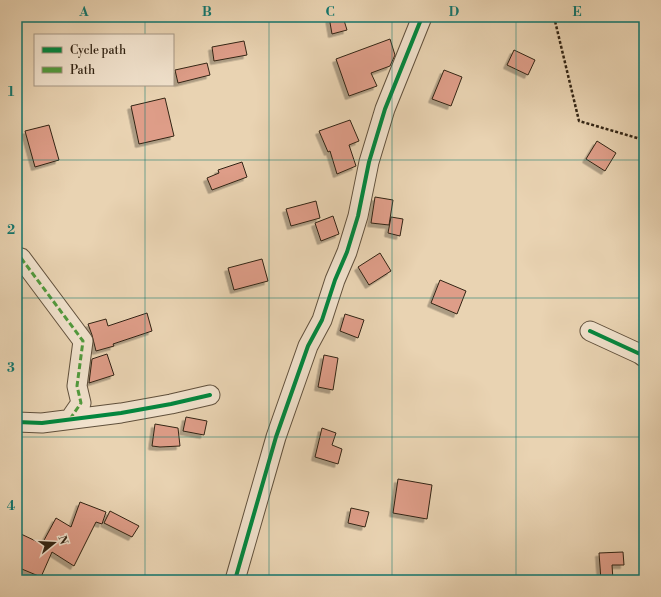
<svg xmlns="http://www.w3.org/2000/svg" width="661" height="597" viewBox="0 0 661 597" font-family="'Libre Bodoni',serif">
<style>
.building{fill:#de9d88;stroke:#322414;filter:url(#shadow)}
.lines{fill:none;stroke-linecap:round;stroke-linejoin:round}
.street-casing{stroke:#60503c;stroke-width:21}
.path{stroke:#322414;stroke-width:2.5;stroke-dasharray:3 2;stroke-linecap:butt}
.street{stroke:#f1e2cd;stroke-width:19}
.quiet{stroke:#509b3d;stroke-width:3;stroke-dasharray:6 3;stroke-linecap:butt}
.cycleway-casing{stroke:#f1e2cd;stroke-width:6}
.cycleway{stroke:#00873e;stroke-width:4}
.grid{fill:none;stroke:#0f766e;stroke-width:1;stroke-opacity:0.55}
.neatline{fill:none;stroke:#0f766e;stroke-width:1.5}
.grid-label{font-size:13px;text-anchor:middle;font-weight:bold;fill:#0f766e}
</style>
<defs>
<filter id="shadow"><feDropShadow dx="-3.5" dy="3.5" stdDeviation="0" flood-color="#0004"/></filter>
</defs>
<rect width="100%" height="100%" fill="#e9d3b2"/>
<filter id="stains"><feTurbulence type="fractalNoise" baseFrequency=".005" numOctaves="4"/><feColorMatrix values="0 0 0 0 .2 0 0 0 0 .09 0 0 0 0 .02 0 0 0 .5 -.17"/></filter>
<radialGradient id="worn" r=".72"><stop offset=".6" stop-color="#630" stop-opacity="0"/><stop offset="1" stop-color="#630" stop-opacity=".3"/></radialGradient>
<path class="building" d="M 329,17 L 343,17 L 347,30 L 332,34 Z
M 390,39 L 395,55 L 390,66 L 371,73 L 377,86 L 349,96 L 336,59 Z
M 244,41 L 247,55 L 214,61 L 212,47 Z
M 514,50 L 535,60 L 528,75 L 507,65 Z
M 207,63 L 210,75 L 178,83 L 175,70 Z
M 444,70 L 462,77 L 451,106 L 432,99 Z
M 165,98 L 174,136 L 139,144 L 131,106 Z
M 350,120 L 359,141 L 349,145 L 356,166 L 337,174 L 330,151 L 328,152 L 319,131 Z
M 49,125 L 59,160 L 35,167 L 25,131 Z
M 597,141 L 616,153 L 605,171 L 586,159 Z
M 242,162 L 247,177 L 212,190 L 207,178 L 219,173 L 218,170 Z
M 375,197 L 393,200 L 389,225 L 371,223 Z
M 316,201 L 320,218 L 291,226 L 286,209 Z
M 333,216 L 339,234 L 321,241 L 315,223 Z
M 391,217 L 403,219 L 400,236 L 388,233 Z
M 380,253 L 391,271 L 369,285 L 358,267 Z
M 262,259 L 268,281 L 234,290 L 228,268 Z
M 440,280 L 466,291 L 457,314 L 431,303 Z
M 147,313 L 152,331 L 113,344 L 114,346 L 96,351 L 92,335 L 88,324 L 106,319 L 108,326 Z
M 345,314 L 364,320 L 358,338 L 340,331 Z
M 107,354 L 114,375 L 89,383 L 92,359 Z
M 324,355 L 338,358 L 333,390 L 318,387 Z
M 186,417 L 207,421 L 204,435 L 183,431 Z
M 155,424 L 178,428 L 180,446 L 160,447 L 152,446 Z
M 322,428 L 336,433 L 332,445 L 342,449 L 338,464 L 315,457 Z
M 398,479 L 432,485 L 427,519 L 393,513 Z
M 80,502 L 106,512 L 102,524 L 96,522 L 74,566 L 52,552 L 41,577 L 17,567 L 17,543 L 21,534 L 42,544 L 56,518 L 71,527 Z
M 351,508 L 369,512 L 365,527 L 348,523 Z
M 110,511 L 139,526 L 132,537 L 104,523 Z
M 623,552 L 624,565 L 612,565 L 613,580 L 601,580 L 599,553 Z"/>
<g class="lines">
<g class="street-casing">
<path id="street" d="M 21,258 L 83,341 L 77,386 L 81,403 L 70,419
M 590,331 L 640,354 L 644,357
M 17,422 L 42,423 L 121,413 L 171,404 L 210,395
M 235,580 L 276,437 L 308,346 L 322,320 L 335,280 L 347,252 L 358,216 L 369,162 L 385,109 L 422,17"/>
</g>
<path class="path" d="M 557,17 L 555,21 L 579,121 L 644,140
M 371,579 L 396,580"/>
<use href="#street" class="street"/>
<path class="quiet" d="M 21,258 L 83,341 L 77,386 L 81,403 L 70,419"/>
<g class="cycleway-casing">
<path id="cycleway" d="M 590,331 L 640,354 L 644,357
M 17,422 L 42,423 L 121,413 L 171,404 L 210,395
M 235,580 L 276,437 L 308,346 L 322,320 L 335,280 L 347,252 L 358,216 L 369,162 L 385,109 L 422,17"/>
</g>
<use href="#cycleway" class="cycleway"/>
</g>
<path class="grid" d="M 145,17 L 145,35M 269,17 L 269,580M 392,17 L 392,580M 516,17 L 516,580M 145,85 L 145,580M 17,160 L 644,160M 17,298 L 644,298M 17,437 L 644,437"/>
<rect width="661" height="597" fill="none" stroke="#e9d3b2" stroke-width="44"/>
<rect x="34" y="34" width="140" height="52" fill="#f1e2cd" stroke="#a59683"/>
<rect x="42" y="47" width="20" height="6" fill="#00873e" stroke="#a59683"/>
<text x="70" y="54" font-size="12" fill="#322414">Cycle path</text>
<rect x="42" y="67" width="20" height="6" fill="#509b3d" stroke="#a59683"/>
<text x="70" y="74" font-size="12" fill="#322414">Path</text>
<g transform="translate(54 543) rotate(72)" stroke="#f1e2cd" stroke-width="3" paint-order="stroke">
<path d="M0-3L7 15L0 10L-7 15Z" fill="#322414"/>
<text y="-6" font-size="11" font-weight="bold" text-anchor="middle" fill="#322414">N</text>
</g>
<rect x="22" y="22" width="617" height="553" class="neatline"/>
<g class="grid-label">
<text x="84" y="16">A</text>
<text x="207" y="16">B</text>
<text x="330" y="16">C</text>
<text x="454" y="16">D</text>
<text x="577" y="16">E</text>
<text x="11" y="96">1</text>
<text x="11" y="234">2</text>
<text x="11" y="372">3</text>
<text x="11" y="510">4</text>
</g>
<rect width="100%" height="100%" filter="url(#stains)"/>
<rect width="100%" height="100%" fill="url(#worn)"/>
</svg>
